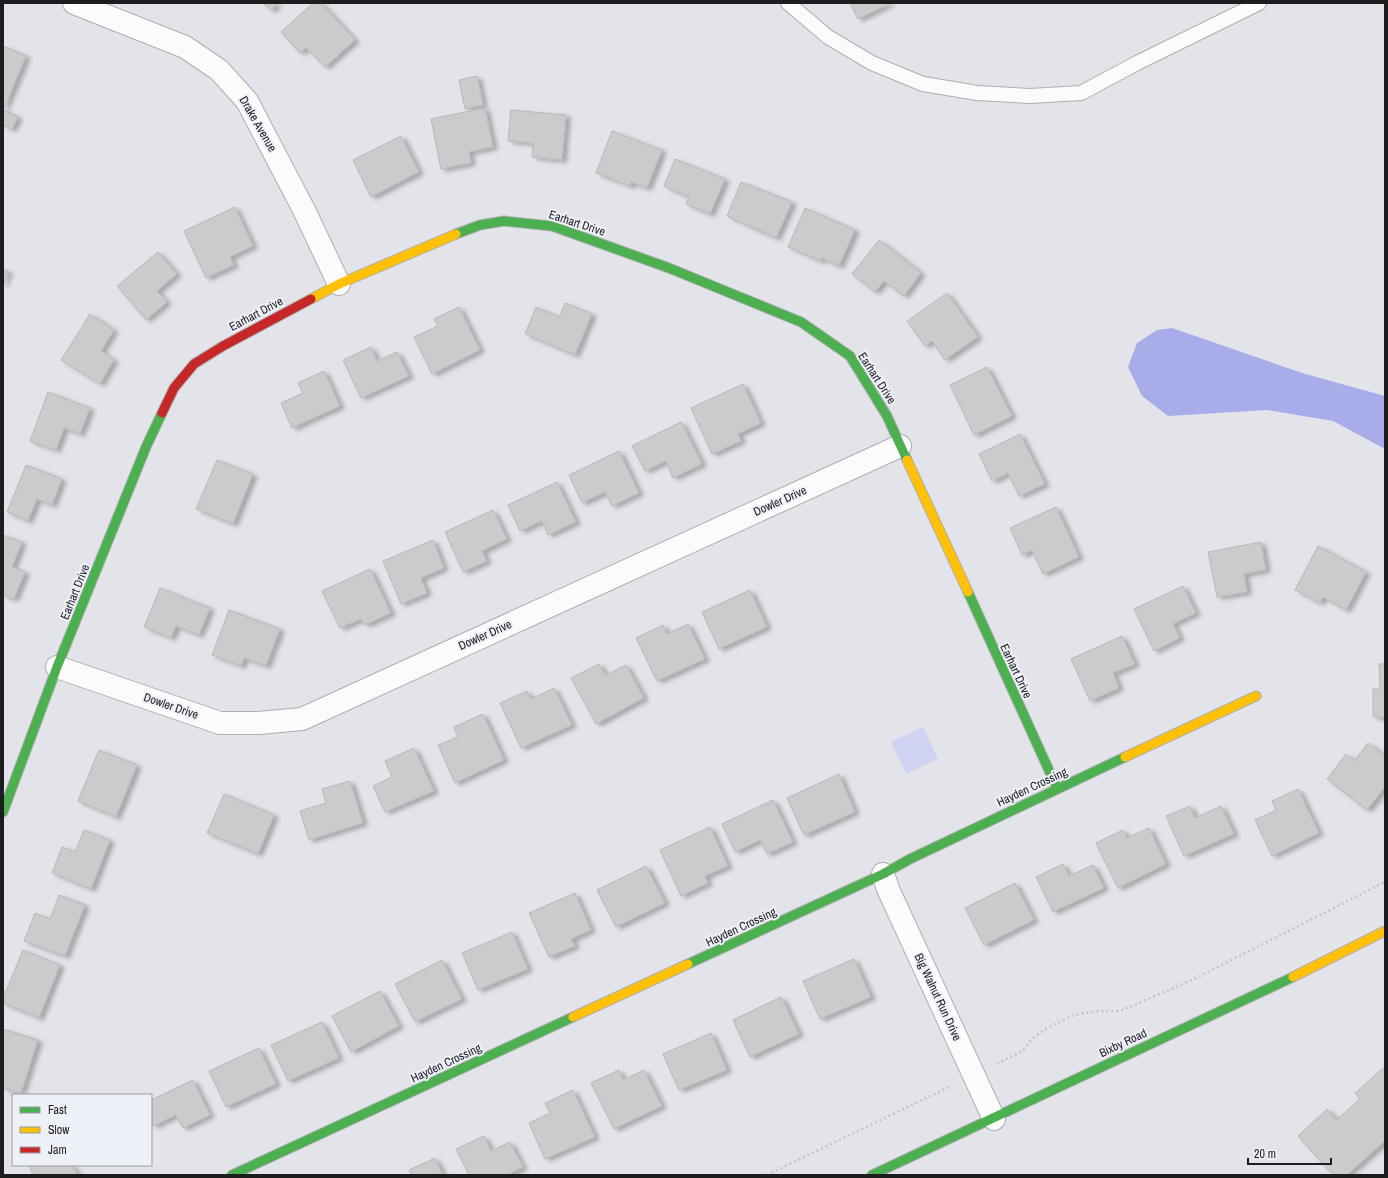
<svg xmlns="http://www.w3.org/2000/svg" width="1388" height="1178" viewBox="0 0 1388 1178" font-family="'Archivo Narrow',sans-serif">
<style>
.green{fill:#cfd2f1}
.water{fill:#a8adea}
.building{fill:#cbcbcd;stroke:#b8b7b9;filter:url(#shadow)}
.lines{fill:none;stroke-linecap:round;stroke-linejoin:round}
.lane-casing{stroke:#adaeb1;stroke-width:16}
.street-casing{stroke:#adaeb1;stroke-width:24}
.fast-casing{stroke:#adaeb1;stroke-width:11}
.slow-casing{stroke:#adaeb1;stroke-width:11}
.jam-casing{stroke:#adaeb1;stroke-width:11}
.path{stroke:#c5c5c7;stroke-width:2.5;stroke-dasharray:2 3;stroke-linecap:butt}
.lane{stroke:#fbfbfc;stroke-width:14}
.street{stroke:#fbfbfc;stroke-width:22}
.fast{stroke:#4caf50;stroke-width:9}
.slow{stroke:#ffc107;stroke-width:9}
.jam{stroke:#c62828;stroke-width:9}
.labels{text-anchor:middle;stroke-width:4;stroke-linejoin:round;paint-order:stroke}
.street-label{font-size:12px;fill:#1d1d20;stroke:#eef0f8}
</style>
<defs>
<filter id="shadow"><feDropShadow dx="4.5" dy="2.5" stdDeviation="2" flood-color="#0004"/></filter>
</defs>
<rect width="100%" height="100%" fill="#e3e4e9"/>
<path class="green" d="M 923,727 L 938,759 L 906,774 L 891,742 Z"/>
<path class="water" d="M 1172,328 L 1302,373 L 1385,396 L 1385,449 L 1333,421 L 1267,410 L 1168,416 L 1142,396 L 1128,367 L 1137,343 L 1157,330 Z"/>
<path class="building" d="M 262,3 L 277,3 L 272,10 Z
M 313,3 L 321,3 L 355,40 L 325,67 L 306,48 L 300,53 L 281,32 Z
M 850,3 L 891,3 L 858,19 Z
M 3,46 L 26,56 L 4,109 L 3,109 Z
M 477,76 L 483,105 L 465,109 L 459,80 Z
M 485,108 L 493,147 L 469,152 L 471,163 L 441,169 L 431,119 Z
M 4,110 L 18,117 L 12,129 L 3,125 Z
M 511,110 L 566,115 L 562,160 L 532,157 L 533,143 L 508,141 Z
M 612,131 L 662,150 L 647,188 L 631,182 L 630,186 L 596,173 Z
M 401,136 L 419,172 L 371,197 L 353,160 Z
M 675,159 L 725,179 L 710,214 L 686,204 L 689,197 L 664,186 Z
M 741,182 L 792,202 L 776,238 L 727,216 Z
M 235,207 L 253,246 L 230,257 L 234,265 L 206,278 L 184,231 Z
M 805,208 L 855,230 L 839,266 L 822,258 L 821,261 L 788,247 Z
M 879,240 L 921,273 L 904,296 L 884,281 L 875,292 L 852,274 Z
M 158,252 L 177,274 L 157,291 L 167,302 L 146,320 L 117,286 Z
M 3,269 L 8,271 L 3,286 Z
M 947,293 L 978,337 L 945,360 L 932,341 L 925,346 L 907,321 Z
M 565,303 L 592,314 L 575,355 L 525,334 L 536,307 L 559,317 Z
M 459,307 L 480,350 L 432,374 L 414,337 L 438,326 L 434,319 Z
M 90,314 L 114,330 L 101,351 L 114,360 L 100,384 L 61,360 Z
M 371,347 L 377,361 L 397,352 L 409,376 L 361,398 L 343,360 Z
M 987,367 L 1012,416 L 974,435 L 950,385 Z
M 324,371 L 340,406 L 292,428 L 281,403 L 303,393 L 298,383 Z
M 743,384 L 761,423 L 738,434 L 741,441 L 712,454 L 691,408 Z
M 48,392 L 90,408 L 80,434 L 64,428 L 56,450 L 30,441 Z
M 681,422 L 702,464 L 673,478 L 666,461 L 645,471 L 632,446 Z
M 1020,434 L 1045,484 L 1019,496 L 1008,473 L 992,481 L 979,454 Z
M 619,451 L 639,493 L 612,506 L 605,492 L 582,503 L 569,475 Z
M 217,460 L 253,474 L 233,524 L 196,509 Z
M 26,465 L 62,479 L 52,505 L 37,499 L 28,521 L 7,512 Z
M 557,482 L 576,522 L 548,535 L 542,521 L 520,531 L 508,505 Z
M 1056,507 L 1079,557 L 1043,574 L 1032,550 L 1022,555 L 1010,528 Z
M 493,510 L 507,539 L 482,551 L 487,561 L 463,572 L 445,532 Z
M 3,535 L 22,542 L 12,567 L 25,572 L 14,599 L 3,595 Z
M 433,540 L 444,568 L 421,578 L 427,593 L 401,604 L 383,561 Z
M 1261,542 L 1266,570 L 1244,574 L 1247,592 L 1217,597 L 1208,552 Z
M 1318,546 L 1366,572 L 1346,610 L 1323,597 L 1320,603 L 1295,590 Z
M 370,569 L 391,613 L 365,625 L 361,619 L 340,628 L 322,591 Z
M 1183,586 L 1196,613 L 1173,624 L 1180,638 L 1154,651 L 1134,609 Z
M 160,588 L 210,608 L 199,635 L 176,626 L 171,638 L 144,627 Z
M 750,590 L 767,627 L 719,649 L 702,612 Z
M 229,610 L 280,629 L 266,666 L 244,658 L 241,666 L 212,655 Z
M 688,624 L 705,659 L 657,681 L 636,638 L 663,625 L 667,634 Z
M 1122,636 L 1135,664 L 1113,673 L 1119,688 L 1090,701 L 1071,659 Z
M 599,664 L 606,675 L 626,665 L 644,698 L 596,724 L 571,678 Z
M 1379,664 L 1385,664 L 1385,717 L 1373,717 L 1373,689 L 1380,689 Z
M 554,688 L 572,725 L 521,748 L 500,703 L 527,691 L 531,699 Z
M 483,714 L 504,760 L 455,783 L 438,745 L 458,737 L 454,727 Z
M 1368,743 L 1385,756 L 1385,787 L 1367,810 L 1327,779 L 1346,754 L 1354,761 Z
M 414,748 L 434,791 L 385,812 L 373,786 L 392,777 L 385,761 Z
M 99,750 L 137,765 L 116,817 L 78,801 Z
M 839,774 L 855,812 L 804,835 L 787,798 Z
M 350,781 L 363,823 L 309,840 L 300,811 L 326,803 L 322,789 Z
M 1298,789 L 1319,833 L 1272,856 L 1255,820 L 1276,810 L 1272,801 Z
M 224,794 L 274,815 L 258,854 L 207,833 Z
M 773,800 L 793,842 L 767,854 L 760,840 L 735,852 L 722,824 Z
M 1190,806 L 1195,818 L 1221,806 L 1234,834 L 1184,856 L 1166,816 Z
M 710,827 L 728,866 L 705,876 L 708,883 L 681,896 L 660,850 Z
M 1149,828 L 1166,864 L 1118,888 L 1096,843 L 1123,830 L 1127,838 Z
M 84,830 L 110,840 L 91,889 L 52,873 L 62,847 L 75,852 Z
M 1063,864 L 1069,876 L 1093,865 L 1104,888 L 1053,912 L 1036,877 Z
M 646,866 L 665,903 L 616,927 L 597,890 Z
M 1015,883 L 1034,920 L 984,945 L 965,908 Z
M 575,893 L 591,930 L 571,939 L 575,946 L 549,957 L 529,913 Z
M 59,895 L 85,905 L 65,956 L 24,941 L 35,913 L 50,919 Z
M 512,932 L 528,969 L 478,990 L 462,953 Z
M 23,950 L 60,965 L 39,1018 L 3,1003 L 3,998 Z
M 854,959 L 871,997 L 820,1019 L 803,981 Z
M 442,960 L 462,999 L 415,1022 L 395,984 Z
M 380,991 L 399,1026 L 351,1052 L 332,1016 Z
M 781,997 L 799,1034 L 750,1057 L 733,1020 Z
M 322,1022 L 339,1058 L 288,1081 L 271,1045 Z
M 3,1029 L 38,1040 L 21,1093 L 3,1088 Z
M 711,1033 L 727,1070 L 679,1090 L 663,1054 Z
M 259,1048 L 276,1084 L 226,1107 L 209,1071 Z
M 1383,1068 L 1385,1070 L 1385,1141 L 1347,1175 L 1333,1175 L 1298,1136 L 1327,1109 L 1336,1120 L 1360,1099 L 1355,1093 Z
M 619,1070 L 623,1080 L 644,1070 L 662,1106 L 614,1129 L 591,1083 Z
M 193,1080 L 210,1115 L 183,1128 L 176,1115 L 153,1126 L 151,1121 L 151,1100 Z
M 573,1090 L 595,1137 L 545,1159 L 529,1123 L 550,1113 L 545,1103 Z
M 484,1136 L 491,1151 L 510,1142 L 523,1167 L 507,1175 L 469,1175 L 456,1149 Z
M 435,1158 L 443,1175 L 411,1175 L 409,1170 Z
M 29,1165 L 72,1165 L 78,1175 L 33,1175 Z"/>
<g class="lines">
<g class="lane-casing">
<path id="lane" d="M 788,3 L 828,37 L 872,63 L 923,84 L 977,93 L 1030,96 L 1081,93 L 1137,63 L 1259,3"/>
</g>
<g class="street-casing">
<path id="street" d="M 74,3 L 185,47 L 219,70 L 247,101 L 304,210 L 339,284
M 57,667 L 220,723 L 259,723 L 302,719 L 900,446
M 883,874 L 888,889 L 994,1119"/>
</g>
<g class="fast-casing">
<path id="fast" d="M 456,234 L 480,225 L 504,221 L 552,226 L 669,268 L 801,322 L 850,356 L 887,416 L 907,460
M 968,592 L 1057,788
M 3,812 L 57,667 L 146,447 L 162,413
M 688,964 L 883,874 L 910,859 L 1125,757
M 232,1175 L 573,1017
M 872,1175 L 1293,977"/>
</g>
<g class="slow-casing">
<path id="slow" d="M 311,299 L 339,284 L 456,234
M 907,460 L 968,592
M 1125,757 L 1256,696
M 1293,977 L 1385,931
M 573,1017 L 688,964"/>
</g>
<g class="jam-casing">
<path id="jam" d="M 162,413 L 174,388 L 194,364 L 223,346 L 311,299"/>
</g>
<path class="path" d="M 997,1064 L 1022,1051 L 1033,1038 L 1047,1028 L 1074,1015 L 1097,1011 L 1120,1011 L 1192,980 L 1385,882
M 767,1175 L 951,1086"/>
<use href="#lane" class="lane"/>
<use href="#street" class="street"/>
<use href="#fast" class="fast"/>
<use href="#slow" class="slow"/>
<use href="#jam" class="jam"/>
</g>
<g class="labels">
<g class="street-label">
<text transform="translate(258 124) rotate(60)" y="4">Drake Avenue</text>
<text transform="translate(577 223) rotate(18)" y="4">Earhart Drive</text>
<text transform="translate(256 314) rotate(-28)" y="4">Earhart Drive</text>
<text transform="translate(877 378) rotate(57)" y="4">Earhart Drive</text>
<text transform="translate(780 501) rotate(-24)" y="4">Dowler Drive</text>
<text transform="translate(75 592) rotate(-68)" y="4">Earhart Drive</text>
<text transform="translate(485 635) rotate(-24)" y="4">Dowler Drive</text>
<text transform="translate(1016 671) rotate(65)" y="4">Earhart Drive</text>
<text transform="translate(171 706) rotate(19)" y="4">Dowler Drive</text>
<text transform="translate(1032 787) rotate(-25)" y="4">Hayden Crossing</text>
<text transform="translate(741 927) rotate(-25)" y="4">Hayden Crossing</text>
<text transform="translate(938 997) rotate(65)" y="4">Big Walnut Run Drive</text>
<text transform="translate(1123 1043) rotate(-25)" y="4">Bixby Road</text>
<text transform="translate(446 1063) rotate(-25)" y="4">Hayden Crossing</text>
</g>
</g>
<rect width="1388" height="1178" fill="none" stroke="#1d1d20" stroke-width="8"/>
<rect x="12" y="1094" width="140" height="72" fill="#eef0f8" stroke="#9a9ca2"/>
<rect x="20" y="1107" width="20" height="6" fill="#4caf50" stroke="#9a9ca2"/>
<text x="48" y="1114" font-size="12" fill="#1d1d20">Fast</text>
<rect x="20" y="1127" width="20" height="6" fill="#ffc107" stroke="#9a9ca2"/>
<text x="48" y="1134" font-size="12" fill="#1d1d20">Slow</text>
<rect x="20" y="1147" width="20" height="6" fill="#c62828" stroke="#9a9ca2"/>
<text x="48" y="1154" font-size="12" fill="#1d1d20">Jam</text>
<path d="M1248 1158v6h83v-6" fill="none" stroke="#1d1d20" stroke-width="2"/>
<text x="1254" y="1158" font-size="12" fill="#1d1d20" stroke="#eef0f8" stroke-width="3" paint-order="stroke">20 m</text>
</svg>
